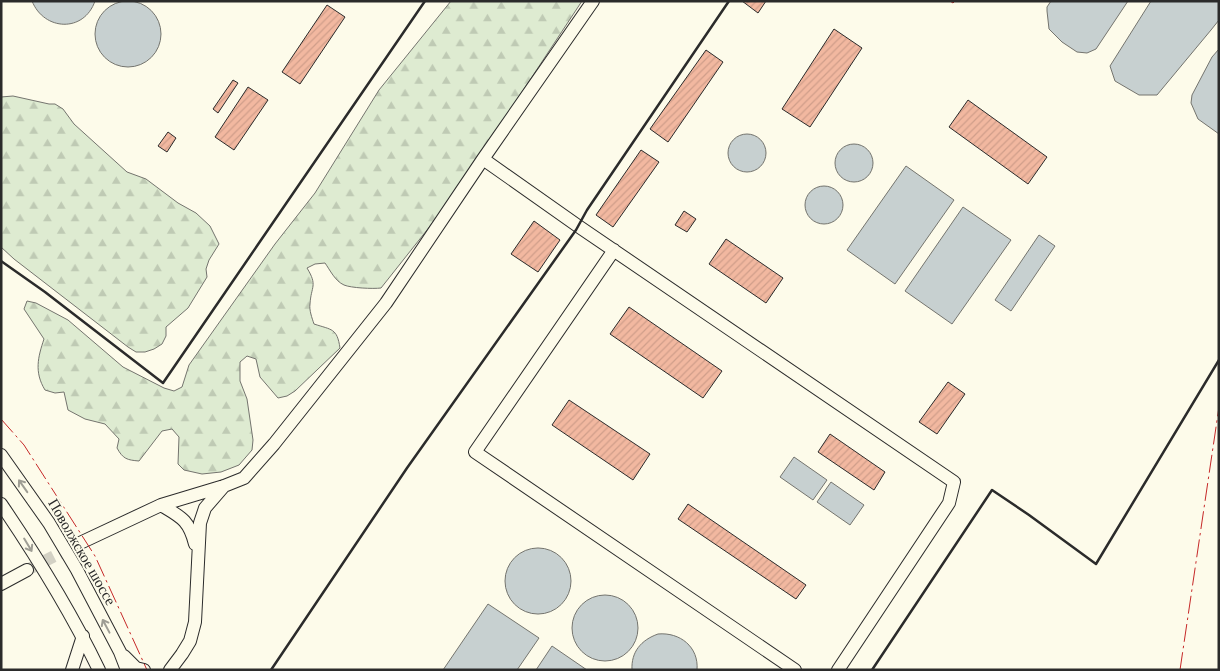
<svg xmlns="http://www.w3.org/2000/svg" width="1220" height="671" viewBox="0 0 1220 671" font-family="'Crimson Pro',serif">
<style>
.forest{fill:url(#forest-firs);stroke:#74746e}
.water{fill:#c7d0d0;stroke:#74746e}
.building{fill:url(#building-hatch);stroke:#2b2b2b}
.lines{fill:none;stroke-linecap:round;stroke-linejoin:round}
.minor-tunnel{stroke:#d3d1c4;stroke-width:12;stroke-dasharray:12 6;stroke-linecap:butt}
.minor-casing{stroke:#2b2b2b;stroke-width:14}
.minor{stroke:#fdfbea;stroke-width:12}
.wall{stroke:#2b2b2b;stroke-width:2.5}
.power{stroke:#c62828;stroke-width:1;stroke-dasharray:18 4 2.5 4;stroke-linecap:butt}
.oneway{stroke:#9e9d94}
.labels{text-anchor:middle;stroke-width:4;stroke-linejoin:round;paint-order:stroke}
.street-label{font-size:15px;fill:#2b2b2b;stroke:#fdfbea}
</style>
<defs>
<pattern id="forest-firs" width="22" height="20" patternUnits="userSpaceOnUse" patternTransform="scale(1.25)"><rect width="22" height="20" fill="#deebd1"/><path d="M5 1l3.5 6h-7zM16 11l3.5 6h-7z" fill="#bfcab4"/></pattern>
<pattern id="building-hatch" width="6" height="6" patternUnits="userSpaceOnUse" patternTransform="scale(1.25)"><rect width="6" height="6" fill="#f2b8a0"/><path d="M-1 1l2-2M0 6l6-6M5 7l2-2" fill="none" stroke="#d09e8a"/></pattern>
</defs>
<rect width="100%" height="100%" fill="#fdfbea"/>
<path class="forest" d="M 451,1 L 582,1 L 464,180 L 427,230 L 381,288 C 373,289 351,288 344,285 C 335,281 330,270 325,263 L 315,264 L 307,268 C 318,286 311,286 310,304 C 309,310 312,318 314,324 C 332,330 337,328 340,348 L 295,391 L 287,396 L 278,398 L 260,377 L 256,359 L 247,356 L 240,362 L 240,381 L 247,399 L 253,440 L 252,450 L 239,465 L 221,472 L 202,474 L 184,470 L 178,464 L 179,437 L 172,429 L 162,431 L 139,461 C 127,460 123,459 117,448 L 119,439 L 105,424 L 85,419 L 68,410 L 64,392 L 55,393 L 45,390 C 34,372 38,357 44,339 L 24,309 L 27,301 L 36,303 L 68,320 L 123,367 L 164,388 L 174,391 L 182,387 L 189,365 L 275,244 L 315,193 L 379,90 Z
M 13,96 L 49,104 L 55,104 L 63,109 L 74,124 L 127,172 L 146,179 L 178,203 L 196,213 L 210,226 L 219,244 L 209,260 L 206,269 L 207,277 L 188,308 L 166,327 L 166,336 L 162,344 L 154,349 L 145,352 L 136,352 L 128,347 L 14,259 L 1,247 L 1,97 Z"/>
<path class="water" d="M95 34a33 33 0 1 1 66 0a33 33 0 1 1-66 0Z
M 32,1 L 95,1 C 84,33 44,31 32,1 Z
M 1051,1 L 1128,1 L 1096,49 L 1087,53 L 1077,52 L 1062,42 L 1049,29 L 1047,11 L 1047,7 Z
M 1151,1 L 1219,1 L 1219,20 L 1211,30 L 1157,95 L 1139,95 L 1115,81 L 1110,66 Z
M 1219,49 L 1219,134 L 1198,119 L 1191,103 L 1192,95 L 1212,57 Z
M728 153a19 19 0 1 1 38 0a19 19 0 1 1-38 0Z
M835 163a19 19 0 1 1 38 0a19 19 0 1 1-38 0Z
M 906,166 L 954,200 L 895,284 L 847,250 Z
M805 205a19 19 0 1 1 38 0a19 19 0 1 1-38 0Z
M 963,207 L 1011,240 L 952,324 L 905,291 Z
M 1039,235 L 1055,246 L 1011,311 L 995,300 Z
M 794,457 L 827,480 L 813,500 L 780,477 Z
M 831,482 L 864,505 L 850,525 L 817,502 Z
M505 581a33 33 0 1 1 66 0a33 33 0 1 1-66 0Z
M572 628a33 33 0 1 1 66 0a33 33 0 1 1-66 0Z
M 488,604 L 539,638 L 517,670 L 443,670 Z
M 658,634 C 680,632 699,647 697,670 L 632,670 C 631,652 641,640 658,634 Z
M 552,646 L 587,670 L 536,670 Z"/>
<path class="building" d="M 742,1 L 766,1 L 758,13 Z
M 327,5 L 345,17 L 300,84 L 282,72 Z
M 834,29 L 862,48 L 810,127 L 782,109 Z
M 706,50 L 723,62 L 668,142 L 650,129 Z
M 233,80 L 238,83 L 218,113 L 213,109 Z
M 248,87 L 268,100 L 234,150 L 215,137 Z
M 968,100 L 1047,157 L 1028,184 L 949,127 Z
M 168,132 L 176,138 L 167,152 L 158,146 Z
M 641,150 L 659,162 L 613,227 L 596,215 Z
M 684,211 L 696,219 L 687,232 L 675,225 Z
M 534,221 L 560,240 L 538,272 L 511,254 Z
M 726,239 L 783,278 L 766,303 L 709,264 Z
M 629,307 L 722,371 L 703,398 L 610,334 Z
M 948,382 L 965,394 L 937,434 L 919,422 Z
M 569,400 L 650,454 L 633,480 L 552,425 Z
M 830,434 L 885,472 L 874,490 L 818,452 Z
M 688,504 L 806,585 L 796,599 L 678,519 Z"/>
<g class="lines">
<path class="minor-tunnel" d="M 27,570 L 80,543"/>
<g class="minor-casing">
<path id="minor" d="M 483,159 L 578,226 L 954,482 L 949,503 L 838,670
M 614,250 L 475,452 L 795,670
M 1,455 L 49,523 L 77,570 L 120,652 L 127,670
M 1,504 C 37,557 71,612 99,670
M 161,505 C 181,517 189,520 195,544
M 80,543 L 161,505 L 224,486 L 244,478 L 274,444 L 386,303 L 483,159 L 593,1
M 1,584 L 27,570
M 124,656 L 136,668 L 144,670
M 72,670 L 83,636
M 170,670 L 182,654 L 190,641 L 195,622 L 200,523 L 205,508 L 224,486"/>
</g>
<use href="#minor" class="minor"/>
<path class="wall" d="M 1,261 L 45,292 L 163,383 L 425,1
M 271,670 L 407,468 L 576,230 L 587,210 L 729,1
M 872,670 L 992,490 L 1029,515 L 1096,564 L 1219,360"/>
<path class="power" d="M 950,1 L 953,3 L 955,1
M 1,419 L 24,445 L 95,556 L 147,670
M 1180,670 L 1219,407"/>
</g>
<defs><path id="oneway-shaft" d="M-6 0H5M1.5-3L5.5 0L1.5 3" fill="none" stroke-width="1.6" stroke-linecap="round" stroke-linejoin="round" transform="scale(1.25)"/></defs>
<g class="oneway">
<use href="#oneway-shaft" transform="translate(23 486) rotate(-125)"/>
<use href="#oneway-shaft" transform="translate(28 545) rotate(59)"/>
<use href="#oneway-shaft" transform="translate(106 626) rotate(-118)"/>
</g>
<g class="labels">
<g class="street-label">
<text transform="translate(82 552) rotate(60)" y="5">Поволжское шоссе</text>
</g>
</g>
<rect width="1220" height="671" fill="none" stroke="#2b2b2b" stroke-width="5"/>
</svg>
